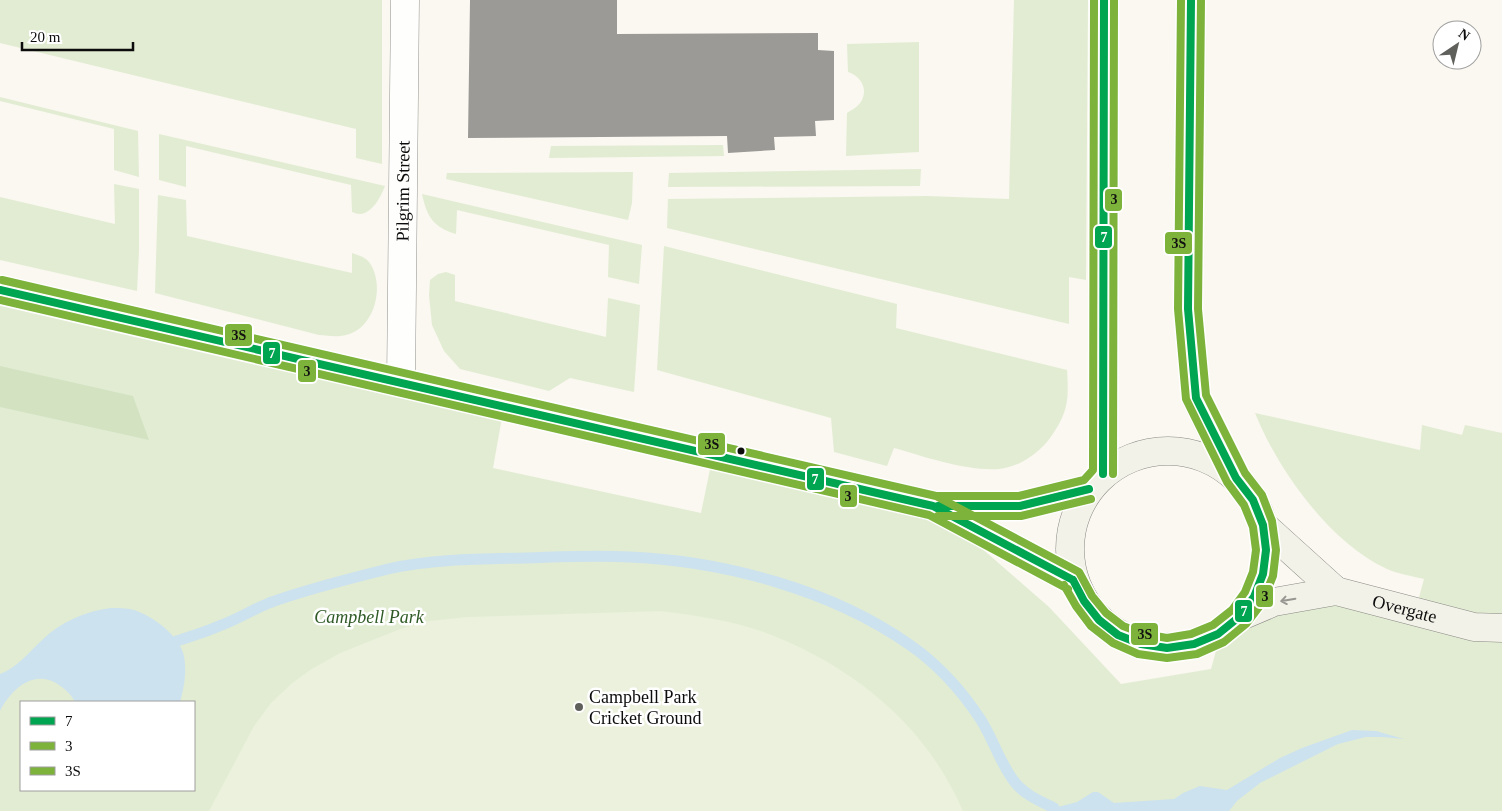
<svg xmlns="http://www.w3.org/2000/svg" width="1502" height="811" viewBox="0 0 1502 811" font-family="'Times New Roman',serif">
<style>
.green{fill:#e2ecd3;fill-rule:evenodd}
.forest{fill:#d3e3c2}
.pitch{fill:#ebf1dc}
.water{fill:#cce2ee}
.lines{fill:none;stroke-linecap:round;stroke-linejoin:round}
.stream{stroke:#cce2ee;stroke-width:11}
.building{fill:#9c9a96}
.street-casing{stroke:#93928f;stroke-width:29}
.secondary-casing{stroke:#8a8985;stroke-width:29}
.street{stroke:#fefefd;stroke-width:28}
.secondary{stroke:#f3f2e9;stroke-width:28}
.bus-1-casing{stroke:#fff;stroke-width:11}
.bus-2-casing{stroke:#fff;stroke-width:11}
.bus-3-casing{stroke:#fff;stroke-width:11}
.bus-1{stroke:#00a551;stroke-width:8}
.bus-2{stroke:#7eb33b;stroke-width:8}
.bus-3{stroke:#7eb33b;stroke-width:8}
.oneway{stroke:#979691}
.bus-dot{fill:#0c0c0c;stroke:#fff;stroke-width:2}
.poi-dot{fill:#5f5f5c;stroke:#fff;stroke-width:2}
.labels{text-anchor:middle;stroke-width:5;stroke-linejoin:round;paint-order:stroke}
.street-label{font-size:18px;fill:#0c0c0c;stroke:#fff}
.park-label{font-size:18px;font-style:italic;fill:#2f5a25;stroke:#fff}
.poi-label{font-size:18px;fill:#0c0c0c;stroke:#fff;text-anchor:start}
.line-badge{stroke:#fff;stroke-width:2}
.badge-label{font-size:14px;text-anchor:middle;font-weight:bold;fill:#fff}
.pale-badge-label{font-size:14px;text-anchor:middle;font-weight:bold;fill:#111}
</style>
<rect width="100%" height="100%" fill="#faf8f0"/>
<path class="green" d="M 0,0 L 382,0 L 382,164 L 356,158 L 356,129 L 0,43 Z
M 1014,0 L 1088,0 L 1086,280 L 1069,277 L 1069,324 L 667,228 L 668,199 L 927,196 L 1009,199 Z
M 919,42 L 919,152 L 846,156 L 847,113 C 852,110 859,106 862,100 C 868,87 860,76 848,72 L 847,44 Z
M 0,97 L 138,131 L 139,177 L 114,170 L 114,129 L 0,101 Z
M 159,134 L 385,186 C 381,196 373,213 360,214 C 357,214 355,213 352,212 L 351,185 L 186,146 L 186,187 L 159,180 Z
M 723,145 L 724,156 L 549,158 L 551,146 Z
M 921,169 L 920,186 L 668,187 L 669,173 Z
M 633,172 L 632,203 L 628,220 L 446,179 L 447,173 Z
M 114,184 L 139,189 L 139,251 L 137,291 L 0,260 L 0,197 L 115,224 Z
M 422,194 L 642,245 L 639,284 L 608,277 L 609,245 L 457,210 L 456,234 C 433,227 427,217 422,194 Z
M 158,195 L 186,200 L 187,236 L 352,273 L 352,253 C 358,255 365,257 369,262 C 384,282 377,320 354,332 C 343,338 332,336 319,335 L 155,293 Z
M 664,246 L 897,304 L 896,328 L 1067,370 C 1069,400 1068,413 1050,438 C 1038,454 1019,467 999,469 C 965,471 926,457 894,448 L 887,466 L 834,452 L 831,418 L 657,370 Z
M 446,272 L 455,275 L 455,301 L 606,337 L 608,298 L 640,305 L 634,392 L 570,378 L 549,391 L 460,369 L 444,351 L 432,325 L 429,295 L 430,280 L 438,274 Z
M 0,290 L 504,406 L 493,468 L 701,513 L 713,455 L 933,506 L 1049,607 L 1121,684 L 1211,669 L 1221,633 L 1239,617 L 1336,591 L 1415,612 L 1424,579 C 1412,576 1398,574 1387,569 C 1330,543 1278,470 1255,413 L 1420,450 L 1422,425 L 1462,435 L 1465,425 L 1502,433 L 1502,811 L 0,811 ZM 21,702 L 194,702 L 194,790 L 21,790 Z"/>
<path class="forest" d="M 0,366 L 133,396 L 149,440 L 0,407 Z"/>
<path class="pitch" d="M 660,611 C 694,615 729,620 761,631 C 850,664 925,723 963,811 L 209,811 L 254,726 L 271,703 L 291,684 L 310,670 L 340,653 L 400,629 L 429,621 L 467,617 Z"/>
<path class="water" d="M 111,608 C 119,608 126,608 134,610 C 153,616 180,636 184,656 C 187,671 184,688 180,702 L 75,702 C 71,694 64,688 56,683 C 32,670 11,690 0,711 L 0,674 C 17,668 29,652 42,640 C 61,622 85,611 111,608 Z
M 1352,730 L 1376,731 L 1404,739 L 1382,737 L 1366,737 L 1338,744 L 1260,783 L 1237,801 L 1229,811 L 1058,811 L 1054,808 L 1077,802 L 1093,792 L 1098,792 L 1114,803 L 1174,799 L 1183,793 L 1200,786 L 1227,790 L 1280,758 L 1302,748 Z"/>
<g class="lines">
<path class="stream" d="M 177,641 C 191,636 206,632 219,626 C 236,620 252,610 269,603 C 307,589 348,579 388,569 C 432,559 480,559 526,558 C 560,557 595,555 630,557 C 724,561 832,590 910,645 C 939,665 962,691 981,720 C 993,739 1000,763 1014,781 C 1023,794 1040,801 1054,808"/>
</g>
<path class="building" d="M 470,0 L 617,0 L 617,34 L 818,33 L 818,50 L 834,51 L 834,120 L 815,121 L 816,136 L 774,137 L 775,150 L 728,153 L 727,136 L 468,138 Z"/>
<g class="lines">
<g class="street-casing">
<g id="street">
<path d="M 0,290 L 933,506 L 1020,506 L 1089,489"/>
<path id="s1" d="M 401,382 L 405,0"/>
<path d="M 936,508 L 1073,580"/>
</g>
</g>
<g class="secondary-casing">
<g id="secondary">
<path d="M 1191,0 L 1188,309 L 1196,398 L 1235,477"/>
<circle cx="1168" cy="549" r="98"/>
<path d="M 1103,474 L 1104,0"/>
<path d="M 1263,525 L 1336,591"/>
<path id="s2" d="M 1239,617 L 1274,602 L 1336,591 L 1474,627 L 1502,628"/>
</g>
</g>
<use href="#street" class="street"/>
<use href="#secondary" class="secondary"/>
<g class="bus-1-casing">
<path id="bus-1" d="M 0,290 L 933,506 L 1073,580
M 1103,474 L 1104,0
M 938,506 L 1020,506 L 1089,489
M 1073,580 L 1084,601 L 1099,620 L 1118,635 L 1141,644 L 1167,648 L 1194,644 L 1218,634 L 1239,617 L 1254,597 L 1263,574 L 1266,550 L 1263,525 L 1253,500 L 1236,478 L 1196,398 L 1188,309 L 1191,0"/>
</g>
<g class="bus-2-casing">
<path id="bus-2" d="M 0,300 L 929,515 L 1068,589
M 1113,474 L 1114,0
M 938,516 L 1021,516 L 1091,499
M 1064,585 L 1076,606 L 1091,626 L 1113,643 L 1138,654 L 1167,658 L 1197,654 L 1224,642 L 1246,624 L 1262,603 L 1273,576 L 1276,550 L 1272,521 L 1262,495 L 1245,473 L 1206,395 L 1198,309 L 1201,0"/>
</g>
<g class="bus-3-casing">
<path id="bus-3" d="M 2,280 L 936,496 L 1079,572 L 1092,596 L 1106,613 L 1123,626 L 1144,634 L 1167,638 L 1191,634 L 1213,625 L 1232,610 L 1245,592 L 1253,572 L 1256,550 L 1253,527 L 1244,505 L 1227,482 L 1186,399 L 1178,309 L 1181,0
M 938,496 L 1019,496 L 1084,480 L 1093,470 L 1094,0"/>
</g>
<use href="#bus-1" class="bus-1"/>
<use href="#bus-2" class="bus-2"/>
<use href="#bus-3" class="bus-3"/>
</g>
<defs><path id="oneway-shaft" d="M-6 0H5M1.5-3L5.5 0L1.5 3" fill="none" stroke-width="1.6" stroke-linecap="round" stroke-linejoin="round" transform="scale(1.25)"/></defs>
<use class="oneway" href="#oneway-shaft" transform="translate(1288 600) rotate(170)"/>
<circle class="bus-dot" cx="741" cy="451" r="4.5"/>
<circle class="poi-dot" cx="579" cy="707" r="5"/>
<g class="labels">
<g class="street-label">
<text dy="6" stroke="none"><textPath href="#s1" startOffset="191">Pilgrim Street</textPath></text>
<text dy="6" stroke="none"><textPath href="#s2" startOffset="172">Overgate</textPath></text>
</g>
<g class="park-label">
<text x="369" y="623">Campbell Park</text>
</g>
<g class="poi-label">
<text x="589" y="703">Campbell Park<tspan x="589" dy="21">Cricket Ground</tspan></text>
</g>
</g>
<g class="line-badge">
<rect x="1104" y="188" width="19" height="24" rx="5" fill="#7eb33b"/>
<rect x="1094" y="225" width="19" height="24" rx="5" fill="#00a551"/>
<rect x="1164" y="231" width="29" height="24" rx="5" fill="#7eb33b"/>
<rect x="224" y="323" width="29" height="24" rx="5" fill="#7eb33b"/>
<rect x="262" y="341" width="19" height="24" rx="5" fill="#00a551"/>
<rect x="297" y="359" width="20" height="24" rx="5" fill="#7eb33b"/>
<rect x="697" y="432" width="29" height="24" rx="5" fill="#7eb33b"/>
<rect x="806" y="467" width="19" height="24" rx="5" fill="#00a551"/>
<rect x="839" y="484" width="19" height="24" rx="5" fill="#7eb33b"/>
<rect x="1255" y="584" width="19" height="24" rx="5" fill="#7eb33b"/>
<rect x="1234" y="599" width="19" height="24" rx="5" fill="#00a551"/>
<rect x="1130" y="622" width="29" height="24" rx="5" fill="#7eb33b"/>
</g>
<g class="badge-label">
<text x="1104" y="242">7</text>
<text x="272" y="358">7</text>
<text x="815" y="484">7</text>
<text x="1244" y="616">7</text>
</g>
<g class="pale-badge-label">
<text x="1114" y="204">3</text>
<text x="1179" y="248">3S</text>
<text x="239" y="340">3S</text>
<text x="307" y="376">3</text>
<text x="712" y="449">3S</text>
<text x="848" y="501">3</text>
<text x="1265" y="601">3</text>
<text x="1145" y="639">3S</text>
</g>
<rect x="20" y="701" width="175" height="90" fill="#ffffff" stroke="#9e9e9e"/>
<rect x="30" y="717" width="25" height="8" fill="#00a551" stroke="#9e9e9e"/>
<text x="65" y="726" font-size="15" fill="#0c0c0c">7</text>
<rect x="30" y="742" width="25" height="8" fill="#7eb33b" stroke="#9e9e9e"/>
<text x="65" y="751" font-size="15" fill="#0c0c0c">3</text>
<rect x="30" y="767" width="25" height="8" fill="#7eb33b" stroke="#9e9e9e"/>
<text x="65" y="776" font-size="15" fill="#0c0c0c">3S</text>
<g transform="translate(1457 45) rotate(35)"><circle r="24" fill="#ffffff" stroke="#9e9e9e"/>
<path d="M0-4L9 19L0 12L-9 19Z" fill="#5f5f5c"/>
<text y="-8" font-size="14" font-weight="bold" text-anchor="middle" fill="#0c0c0c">N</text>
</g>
<path d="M22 42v8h111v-8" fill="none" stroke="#0c0c0c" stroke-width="2.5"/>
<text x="30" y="42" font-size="15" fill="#0c0c0c" stroke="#ffffff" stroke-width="4" paint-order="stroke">20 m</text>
</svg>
